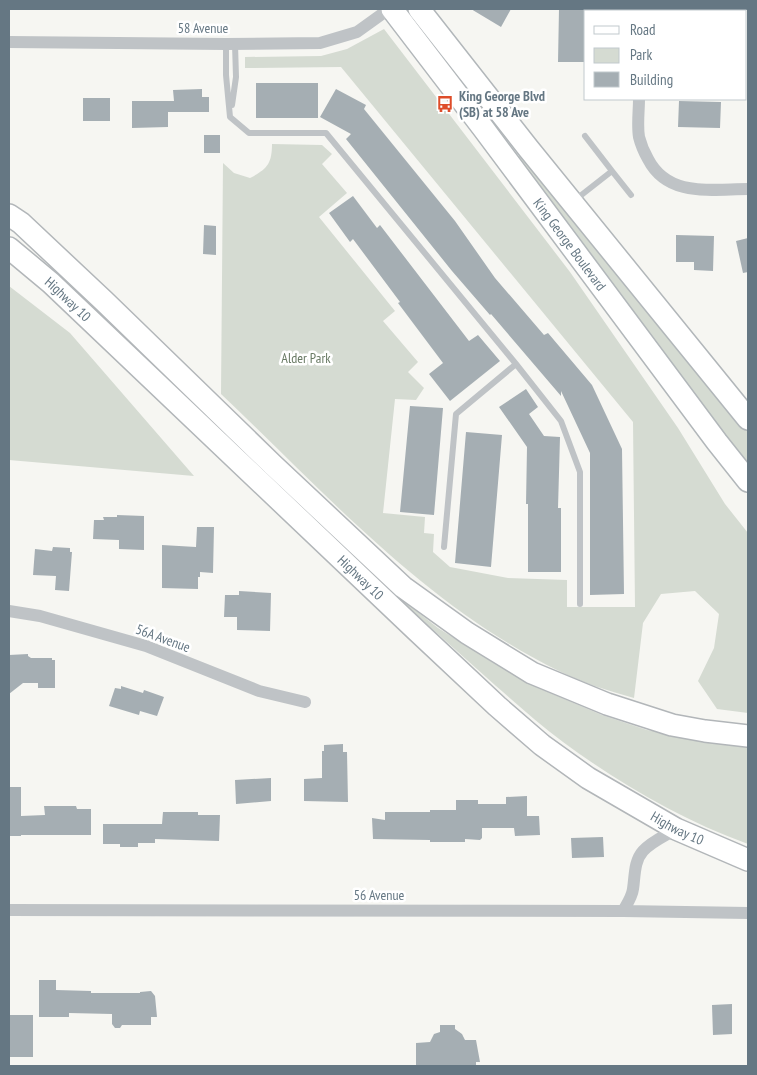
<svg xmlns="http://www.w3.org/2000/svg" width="757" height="1075" viewBox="0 0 757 1075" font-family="'PT Sans Narrow',sans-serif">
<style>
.green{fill:#d5dbd2}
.building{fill:#a5aeb3}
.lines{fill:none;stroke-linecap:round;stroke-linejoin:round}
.primary-casing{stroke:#b2b7ba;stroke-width:24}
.trunk-casing{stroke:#b2b6b9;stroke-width:24}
.service{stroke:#bfc3c6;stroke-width:6}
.minor{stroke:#bfc3c6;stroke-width:12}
.primary{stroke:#fff;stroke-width:21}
.trunk{stroke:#fff;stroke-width:21}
.labels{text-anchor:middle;stroke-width:5;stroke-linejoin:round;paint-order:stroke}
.street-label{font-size:14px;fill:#657783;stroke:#fff}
.poi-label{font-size:14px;font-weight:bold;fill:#657783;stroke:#fff;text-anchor:start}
.park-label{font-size:14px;fill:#697a64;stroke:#fff}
</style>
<rect width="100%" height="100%" fill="#f6f6f2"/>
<path class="green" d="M 384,29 L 570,272 L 678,428 L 725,504 L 748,533 L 748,713 L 717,709 L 698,681 L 714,648 L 719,614 L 695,591 L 661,594 L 643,623 L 634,698 C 609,691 583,683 559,671 C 427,607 326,494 221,394 L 223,163 L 234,173 L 250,178 C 267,169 272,164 272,144 L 322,145 L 332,154 L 322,164 L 347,193 L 319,217 L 395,311 L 383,321 L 418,362 L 408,372 L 424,388 L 416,400 L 395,399 L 383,513 L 425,517 L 424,533 L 434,534 L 433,552 L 450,567 L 508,578 L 567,580 L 567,607 L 635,607 L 633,422 L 341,67 L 245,68 L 245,57 L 321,56 L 347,49 Z
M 524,153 L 748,432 L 748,467 L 512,160 Z
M 9,286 L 70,333 L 194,476 L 9,460 Z
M 365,567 L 401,599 L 438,628 L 492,662 L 536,687 L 602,715 L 647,730 L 748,747 L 748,844 C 682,820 620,784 563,742 C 540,725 518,705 496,686 C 452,647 408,607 365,567 Z"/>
<path class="building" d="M 471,9 L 511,9 L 501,27 Z
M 559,9 L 586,9 L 586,62 L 558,62 Z
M 256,83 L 318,83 L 318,118 L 256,118 Z
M 202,89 L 202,97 L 209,97 L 209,112 L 168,112 L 168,127 L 132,128 L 132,101 L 174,101 L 173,90 Z
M 336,89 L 366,105 L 364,109 L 455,221 L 495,278 L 544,335 L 548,333 L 592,385 L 622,449 L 624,594 L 590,595 L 590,453 L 561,391 L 561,396 L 491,314 L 490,315 L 452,271 L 346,139 L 351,134 L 320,117 Z
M 83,98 L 110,98 L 110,121 L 83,121 Z
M 679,101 L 721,102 L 720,128 L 678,127 Z
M 204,135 L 220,135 L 220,153 L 204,153 Z
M 353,196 L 377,228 L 380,225 L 469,341 L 478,335 L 500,361 L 450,401 L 429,374 L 443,363 L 398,303 L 400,302 L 353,239 L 350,242 L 329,213 Z
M 204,225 L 216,226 L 216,255 L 203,254 Z
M 676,235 L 714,236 L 713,271 L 694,270 L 694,262 L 676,262 Z
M 748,238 L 748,272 L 743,273 L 736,241 Z
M 526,389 L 538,407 L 529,414 L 544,436 L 560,437 L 558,508 L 561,508 L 561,572 L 528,572 L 528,504 L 526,504 L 527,447 L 499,407 Z
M 410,406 L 443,408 L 434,515 L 400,512 Z
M 466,432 L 502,435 L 491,567 L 455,563 Z
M 117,515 L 144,516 L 144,550 L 119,549 L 119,540 L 93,539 L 94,520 L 104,520 L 103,517 L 117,517 Z
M 197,527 L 214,527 L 213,573 L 200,572 L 200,577 L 198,577 L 198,589 L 162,588 L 162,545 L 196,547 Z
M 53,547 L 70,548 L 70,552 L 72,552 L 69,591 L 55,590 L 56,576 L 33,575 L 35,549 L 52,551 Z
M 239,591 L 271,593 L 270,631 L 237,630 L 237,617 L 224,617 L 225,595 L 239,595 Z
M 28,654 L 28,656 L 31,658 L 52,658 L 52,660 L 55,660 L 55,688 L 38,688 L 38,683 L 23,683 L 9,694 L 9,655 Z
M 121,686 L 143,693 L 144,690 L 164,697 L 157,716 L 140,711 L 139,715 L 109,706 L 115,688 L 121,689 Z
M 343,744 L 343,752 L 347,752 L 348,802 L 304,801 L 304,779 L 322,778 L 322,751 L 324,751 L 324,745 Z
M 271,778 L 271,801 L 236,804 L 235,780 Z
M 9,787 L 21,787 L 21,816 L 45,815 L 44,806 L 76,806 L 77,809 L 91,809 L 91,835 L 21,835 L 21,836 L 9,836 Z
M 527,796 L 527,816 L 539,816 L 540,835 L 515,836 L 514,828 L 482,828 L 482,838 L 480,840 L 465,839 L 465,842 L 430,842 L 430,840 L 373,839 L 372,818 L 385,820 L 385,812 L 430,812 L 430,810 L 456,810 L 456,800 L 478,800 L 478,804 L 506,804 L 506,797 Z
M 163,812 L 198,812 L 198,815 L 220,815 L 219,841 L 155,839 L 155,843 L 138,843 L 138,847 L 120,847 L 120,844 L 103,844 L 103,824 L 162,824 Z
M 603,837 L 604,857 L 572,858 L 571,838 Z
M 39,980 L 56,980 L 56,990 L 91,991 L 91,993 L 140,993 L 140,992 L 151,991 L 155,996 L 157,1017 L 151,1017 L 151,1025 L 122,1025 L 120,1028 L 115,1028 L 112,1024 L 112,1014 L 69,1013 L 69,1017 L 39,1017 Z
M 732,1004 L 732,1034 L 713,1035 L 712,1005 Z
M 9,1015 L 33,1015 L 33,1057 L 9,1057 Z
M 440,1025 L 455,1025 L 455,1029 L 462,1034 L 465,1040 L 476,1040 L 480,1062 L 476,1062 L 476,1066 L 416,1066 L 416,1043 L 430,1042 L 434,1034 L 440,1032 Z"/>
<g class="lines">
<g class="primary-casing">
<g id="primary">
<path id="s1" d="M 392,9 L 483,128 L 717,442 L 748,481"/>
<path d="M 419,9 L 528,148 L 748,419"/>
</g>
</g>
<g class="trunk-casing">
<g id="trunk">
<path d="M 9,215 L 21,223 L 104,301 L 273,465 L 403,587 L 467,633 L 532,673 L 607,704 L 672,725 L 705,731 L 748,736"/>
<path id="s2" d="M 9,248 L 51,283 L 417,631 L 497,706 L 542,745 L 588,778 L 676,829 L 748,860"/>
</g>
</g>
<path class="service" d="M 226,44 L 226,75 L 230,117 L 249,133 L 326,133 L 516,364 L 561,421 L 580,472 L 580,604
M 232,105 L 236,77 L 235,44
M 585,136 L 612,171
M 575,200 L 612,171 L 631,195
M 444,547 L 456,414 L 516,364"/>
<path class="minor" d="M 639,11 L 639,9
M 9,42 L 226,44 L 320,43 L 357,32 L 389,9
M 639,99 C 639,111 637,125 639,137 C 641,145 644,152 648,159 C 668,198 712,189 748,189
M 9,611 L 40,616 L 146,646 L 259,691 L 305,702
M 9,910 L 623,911 L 748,913
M 623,911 C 627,904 632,897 633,889 C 635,876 634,861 643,851 C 652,841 665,836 676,829"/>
<use href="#primary" class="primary"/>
<use href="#trunk" class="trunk"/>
</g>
<defs>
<g id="bus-bare" transform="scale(1.35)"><path d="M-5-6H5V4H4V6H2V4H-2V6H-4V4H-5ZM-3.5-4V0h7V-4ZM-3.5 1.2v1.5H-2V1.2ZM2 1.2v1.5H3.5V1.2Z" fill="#de4d2a" stroke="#fff" stroke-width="2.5" paint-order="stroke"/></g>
</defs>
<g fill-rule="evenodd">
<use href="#bus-bare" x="445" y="104"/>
</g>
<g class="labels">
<g class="street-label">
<text x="203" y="33">58 Avenue</text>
<text dy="5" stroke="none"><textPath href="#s1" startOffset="295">King George Boulevard</textPath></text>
<text dy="5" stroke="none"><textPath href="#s2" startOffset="78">Highway 10</textPath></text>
<text dy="5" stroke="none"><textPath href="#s2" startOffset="482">Highway 10</textPath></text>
<text transform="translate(163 638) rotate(20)" y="5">56A Avenue</text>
<text dy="5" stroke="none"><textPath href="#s2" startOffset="888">Highway 10</textPath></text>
<text x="379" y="900">56 Avenue</text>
</g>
<g class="poi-label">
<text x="459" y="101">King George Blvd<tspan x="459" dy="16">(SB) at 58 Ave</tspan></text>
</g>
<g class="park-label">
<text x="306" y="363">Alder Park</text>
</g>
</g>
<rect width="757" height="1075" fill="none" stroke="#657783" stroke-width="20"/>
<rect x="584" y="10" width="162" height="90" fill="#ffffff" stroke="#c1c9cd"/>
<rect x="594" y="26" width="25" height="8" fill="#ffffff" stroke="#c1c9cd"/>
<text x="630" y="35" font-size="15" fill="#657783">Road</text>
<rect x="594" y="48" width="25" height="15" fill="#d5dbd2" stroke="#c1c9cd"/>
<text x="630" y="60" font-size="15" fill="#657783">Park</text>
<rect x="594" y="72" width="25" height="15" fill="#a5aeb3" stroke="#c1c9cd"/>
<text x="630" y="85" font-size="15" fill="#657783">Building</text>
</svg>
